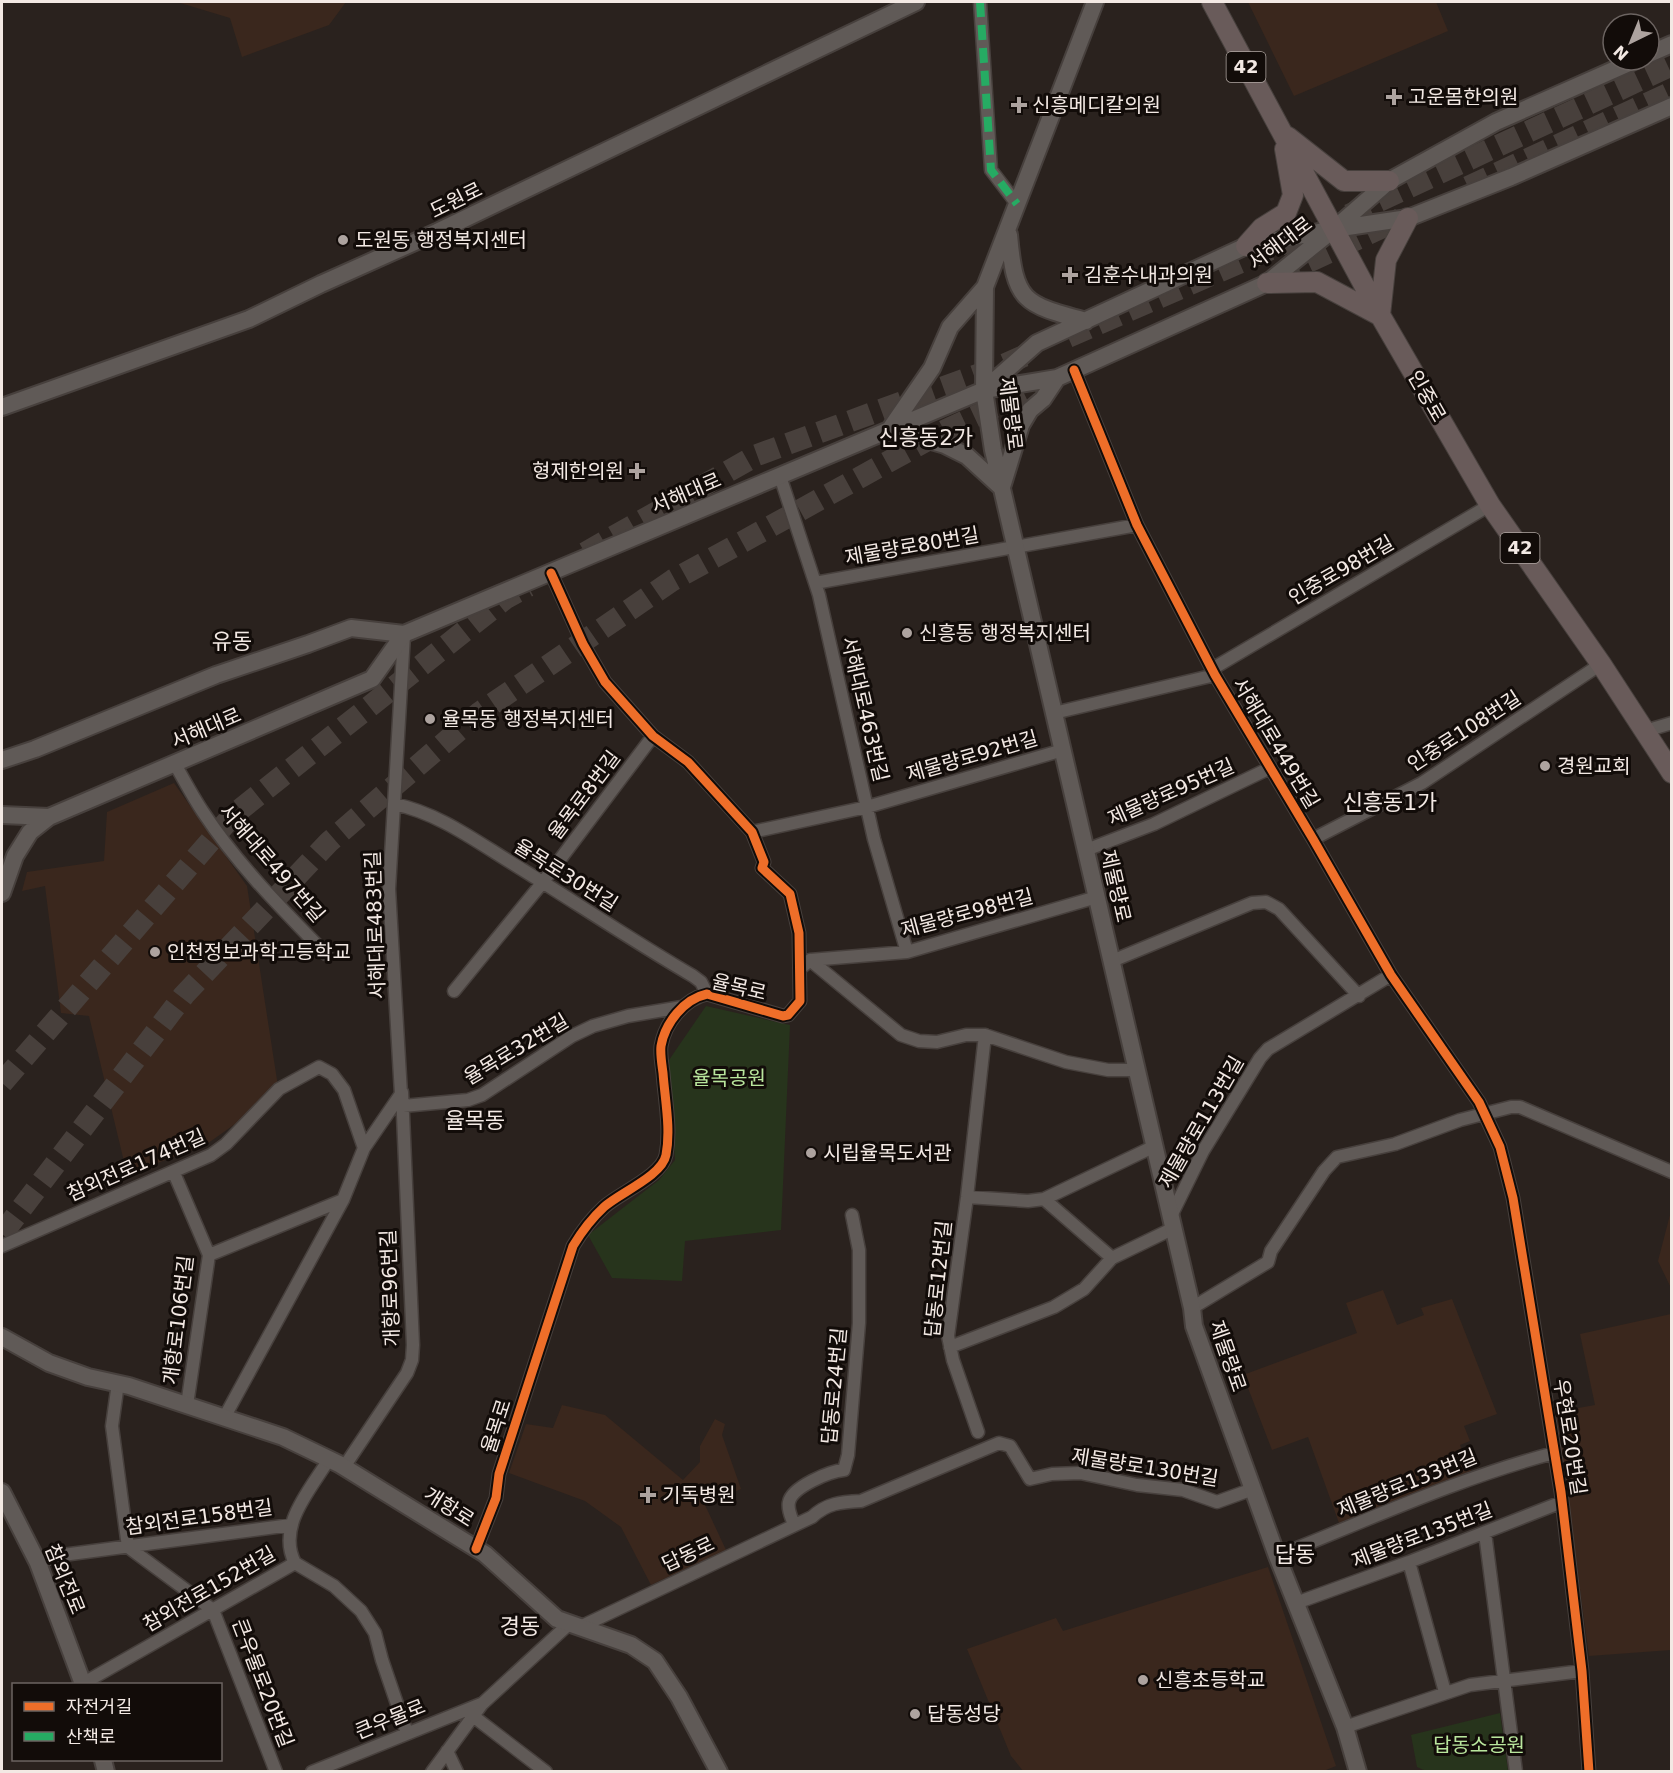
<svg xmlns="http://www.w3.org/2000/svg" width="1673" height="1773" viewBox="0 0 1673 1773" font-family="'DejaVu Sans','Noto Sans KR',sans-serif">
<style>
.built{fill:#3a271d}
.green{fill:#27341c}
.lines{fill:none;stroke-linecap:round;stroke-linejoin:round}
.highway-tunnel{stroke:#48403c;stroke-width:22;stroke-dasharray:22 11;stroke-linecap:butt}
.street-casing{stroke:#47403d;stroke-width:15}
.secondary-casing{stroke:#47403d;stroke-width:20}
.primary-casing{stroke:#47403d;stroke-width:22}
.street{stroke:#605a57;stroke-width:12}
.secondary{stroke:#605a57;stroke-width:16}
.primary{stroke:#695b5a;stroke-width:20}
.quiet{stroke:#26ab63;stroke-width:8;stroke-dasharray:15 8;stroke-linecap:butt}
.cycleway-casing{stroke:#120c09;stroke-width:13}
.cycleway{stroke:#ee6e29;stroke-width:9}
.poi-dot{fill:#ada39f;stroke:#120c09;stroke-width:2}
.labels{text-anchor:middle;stroke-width:6;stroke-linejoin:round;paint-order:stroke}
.shield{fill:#120c09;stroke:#b0a7a2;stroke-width:1.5}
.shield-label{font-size:18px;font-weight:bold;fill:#f3e9e4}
.poi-label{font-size:20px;fill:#f3e9e4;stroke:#120c09;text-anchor:start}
.street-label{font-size:20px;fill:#f3e9e4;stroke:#120c09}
.park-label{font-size:20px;fill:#b9e69d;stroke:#120c09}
.quarter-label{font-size:22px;fill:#f3e9e4;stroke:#120c09}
</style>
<rect width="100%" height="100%" fill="#2a221e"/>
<path class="built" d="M 177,2 L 346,2 L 329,25 L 242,57 L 230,18 Z
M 1248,2 L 1436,2 L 1448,31 L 1294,96 Z
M 174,783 L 247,886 L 279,1093 L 204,1146 L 127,1174 L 89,1016 L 61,1013 L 45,886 L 22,891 L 27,872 L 104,861 L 107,812 Z
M 1671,1211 L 1671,1288 L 1658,1261 Z
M 1383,1290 L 1397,1325 L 1424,1315 L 1421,1308 L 1452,1299 L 1497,1414 L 1464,1426 L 1470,1441 L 1460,1445 L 1471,1471 L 1339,1523 L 1308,1437 L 1272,1450 L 1243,1375 L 1357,1333 L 1346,1303 Z
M 1671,1314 L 1671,1650 L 1589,1656 L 1556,1412 L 1595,1405 L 1580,1334 Z
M 562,1405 L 605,1415 L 683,1480 L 700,1462 L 700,1446 L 715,1419 L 725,1424 L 722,1435 L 741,1489 L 705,1505 L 726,1550 L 651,1585 L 621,1527 L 585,1501 L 509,1473 L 526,1424 L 553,1428 Z
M 1268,1567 L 1336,1766 L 1321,1772 L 1024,1772 L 1011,1756 L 967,1649 L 1056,1618 L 1063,1631 Z"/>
<path class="green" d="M 706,1006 L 790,1025 L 781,1230 L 685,1241 L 682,1281 L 612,1278 L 588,1235 L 659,1180 L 675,1160 L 669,1060 Z
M 1500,1713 L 1508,1771 L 1428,1772 L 1417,1767 L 1411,1735 Z"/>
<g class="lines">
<path class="highway-tunnel" d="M 1468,187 L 1672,92
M 1349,215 L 1672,65
M 1278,276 L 1400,219
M 1068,337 L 1294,239
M 585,553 L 757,455 L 994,369 L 1024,356
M 2,1083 L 232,816 L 506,598 L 528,586
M 2,1234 L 184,995 L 329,842 L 479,713 L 673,580 L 946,430 L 1057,378"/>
<g class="street-casing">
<path id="street" d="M 980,2 L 991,170 L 1017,204
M 1074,370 L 1137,525 L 1215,675 L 1313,839 L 1391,975 L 1479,1102 L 1500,1147 L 1513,1198 L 1561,1492 L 1582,1671 L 1589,1772
M 780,476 L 819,595 L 874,839 L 907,952
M 815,583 L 1137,525
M 1212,669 L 1490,505
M 1054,713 L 1215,675
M 1645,731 L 1672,723
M 175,764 C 184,780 193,797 203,812 C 237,864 282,909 326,954
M 394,804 C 439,813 477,842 515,865 C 575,902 633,941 693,976 L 701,982 L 707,994
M 752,832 L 867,807 L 1063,750
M 1313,839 L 1422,783 L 1601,664
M 1086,850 L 1154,824 L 1270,768
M 810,960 L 907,952 L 1097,897
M 1112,961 L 1252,903 L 1266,902 L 1279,909 L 1359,996
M 800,969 L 810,960 L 901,1035 L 919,1041 L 937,1042 L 966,1035 L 985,1035 L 1066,1062 L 1108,1070 L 1137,1070
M 454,991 L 543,882 L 653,736
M 403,1106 L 468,1100 L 482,1095 L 572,1036 L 593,1026 L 628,1016 L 682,1007
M 174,1173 L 209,1255 L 187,1405
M 967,1197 L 1028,1201 L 1044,1199 L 1155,1146
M 1171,1216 L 1203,1151 L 1260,1058 L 1268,1049 L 1391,975
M 2,1246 L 211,1155 L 226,1144 L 279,1089 L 319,1067 L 332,1074 L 344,1090 L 364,1148
M 209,1255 L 343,1200
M 1112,1258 L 1174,1228
M 1192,1308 L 1268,1262 L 1271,1251 L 1324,1171 L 1337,1157 L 1395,1144 L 1460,1120 L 1511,1107 L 1520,1107 L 1672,1172
M 950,1347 L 1054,1307 L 1084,1289 L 1112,1258 L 1044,1199
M 118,1383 L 112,1426 L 128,1547 L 213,1610
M 224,1418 L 343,1200 L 364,1148 L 401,1094 L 389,889 L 404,635
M 978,1432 L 953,1360 L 948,1336 L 967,1197 L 985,1035
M 344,1467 L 407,1373 L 412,1360 L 413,1345 L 402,1092
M 794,1525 C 792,1518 787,1510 789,1502 C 792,1487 830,1471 844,1470 L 848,1455 L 859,1323 L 859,1250 L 852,1215
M 1485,1533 L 1516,1772
M 476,1549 L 496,1498 L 499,1474 L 573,1246 C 582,1231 591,1219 604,1207 C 619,1193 662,1176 666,1155 C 671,1129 665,1100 663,1073 C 662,1065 660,1054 661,1046 C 665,1023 684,999 707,994 L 783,1016 L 788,1015 L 800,1001 L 799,933 L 790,894 L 762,868 L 764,862 L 752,832 L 688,762 L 653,736 L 605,682 L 583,644 L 551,573
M 1277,1556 C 1368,1520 1459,1478 1554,1453
M 1409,1562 L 1445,1692
M 38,1563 L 55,1556 L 291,1525
M 295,1563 L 334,1586 L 361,1611 L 375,1633 L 382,1660 L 407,1733
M 295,1563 C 276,1526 311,1489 329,1459
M 1296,1603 L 1409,1562 L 1562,1502
M 213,1610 L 276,1772
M 580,1627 L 812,1517 C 827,1503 841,1502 861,1501 L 999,1443 L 1010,1446 L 1030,1479 L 1052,1474 L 1080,1473 L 1137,1485 L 1183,1490 L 1217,1502 L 1253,1489
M 82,1684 L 295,1563
M 473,1716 L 546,1772
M 1345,1727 L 1470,1685 L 1582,1671
M 447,1751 L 457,1772
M 312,1772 L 481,1704
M 432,1772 L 482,1704 L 570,1623"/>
</g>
<g class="secondary-casing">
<path id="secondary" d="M 1095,2 L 985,287 L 984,390 L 993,450 L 1192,1308 L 1194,1326 L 1277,1556 L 1345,1727 L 1358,1772
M 1649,54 L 1672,44
M 1009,235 C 1015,302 1023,304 1086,321
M 984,390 L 1037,343 L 1246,246 L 1334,229 L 1389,181 L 1496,122 L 1636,60
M 2,407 L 249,319 L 321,284 L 437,232 L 916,2
M 890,429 L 932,368 L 950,327 L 985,287
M 890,429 L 945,445 L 967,456 L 1002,488
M 1002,487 L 1021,425 L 1030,410 L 1043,399 L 1057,378
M 2,760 L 35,749 L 216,675 L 308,644 L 351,628 L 404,634 L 984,390 L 1057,378 L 1267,283 L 1334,229 L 1408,218 L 1511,177 L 1672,106
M 2,815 L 49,817 L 372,679 L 404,634
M 2,893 L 15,856 L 30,832 L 49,817
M 2,1337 L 49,1363 L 88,1377 L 129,1386 L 283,1437 L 339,1464 L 485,1554 L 557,1619 L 631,1645 L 655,1661 L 679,1697 L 719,1772
M 2,1492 L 38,1563 L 83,1684
M 103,1760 L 106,1772"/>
</g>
<g class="primary-casing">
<path id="primary" d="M 1212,2 L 1380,315 L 1490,505 L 1601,664 L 1672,773
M 1288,137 L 1344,181 L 1389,181
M 1246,246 L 1262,228 L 1286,213 L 1293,195 L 1285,149
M 1267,283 L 1317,282 L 1379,315
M 1380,315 L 1386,260 L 1408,218"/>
</g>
<use href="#street" class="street"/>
<use href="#secondary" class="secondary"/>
<use href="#primary" class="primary"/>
<path class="quiet" d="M 980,2 L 991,170 L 1017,204"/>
<g class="cycleway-casing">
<path id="cycleway" d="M 1074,370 L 1137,525 L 1215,675 L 1313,839 L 1391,975 L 1479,1102 L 1500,1147 L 1513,1198 L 1561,1492 L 1582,1671 L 1589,1772
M 476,1549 L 496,1498 L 499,1474 L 573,1246 C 582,1231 591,1219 604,1207 C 619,1193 662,1176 666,1155 C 671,1129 665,1100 663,1073 C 662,1065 660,1054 661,1046 C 665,1023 684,999 707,994 L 783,1016 L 788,1015 L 800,1001 L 799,933 L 790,894 L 762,868 L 764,862 L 752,832 L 688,762 L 653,736 L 605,682 L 583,644 L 551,573"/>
</g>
<use href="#cycleway" class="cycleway"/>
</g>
<g class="poi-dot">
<path d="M1391 88h6v6h6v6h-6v6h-6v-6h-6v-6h6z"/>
<path d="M1016 96h6v6h6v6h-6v6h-6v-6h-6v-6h6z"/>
<circle cx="343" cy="240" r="6"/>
<path d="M1067 266h6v6h6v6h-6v6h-6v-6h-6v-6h6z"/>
<path d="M634 462h6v6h6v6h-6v6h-6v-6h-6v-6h6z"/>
<circle cx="907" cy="633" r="6"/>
<circle cx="430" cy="719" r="6"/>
<circle cx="1545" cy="766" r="6"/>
<circle cx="155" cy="952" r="6"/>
<circle cx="811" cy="1153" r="6"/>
<path d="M645 1486h6v6h6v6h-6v6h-6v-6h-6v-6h6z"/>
<circle cx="1143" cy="1680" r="6"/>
<circle cx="915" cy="1714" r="6"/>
</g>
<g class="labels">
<g class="shield">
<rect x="1226.5" y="52" width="39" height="30" rx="4.5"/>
<rect x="1500.5" y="533" width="39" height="30" rx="4.5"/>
</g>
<g class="shield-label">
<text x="1246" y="73">42</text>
<text x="1520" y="554">42</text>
</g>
<g class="poi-label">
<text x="1408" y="104">고운몸한의원</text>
<text x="1032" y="112">신흥메디칼의원</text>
<text x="355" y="247">도원동 행정복지센터</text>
<text x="1084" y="282">김훈수내과의원</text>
<text x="624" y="478" text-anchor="end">형제한의원</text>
<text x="919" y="640">신흥동 행정복지센터</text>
<text x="442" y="726">율목동 행정복지센터</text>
<text x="1557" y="773">경원교회</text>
<text x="167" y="959">인천정보과학고등학교</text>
<text x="823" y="1160">시립율목도서관</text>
<text x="662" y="1502">기독병원</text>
<text x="1155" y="1687">신흥초등학교</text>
<text x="927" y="1721">답동성당</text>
</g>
<g class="street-label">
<text transform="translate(456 200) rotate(-26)" y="7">도원로</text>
<text transform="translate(1280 243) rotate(-37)" y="7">서해대로</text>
<text transform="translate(1427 396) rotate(60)" y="7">인중로</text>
<text transform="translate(1011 414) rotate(83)" y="7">제물량로</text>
<text transform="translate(686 493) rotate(-23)" y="7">서해대로</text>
<text transform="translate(912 546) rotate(-10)" y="7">제물량로80번길</text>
<text transform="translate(1341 570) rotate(-30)" y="7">인중로98번길</text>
<text transform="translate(865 709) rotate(77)" y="7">서해대로463번길</text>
<text transform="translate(206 728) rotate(-23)" y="7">서해대로</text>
<text transform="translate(1464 731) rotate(-33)" y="7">인중로108번길</text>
<text transform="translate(1276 743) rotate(59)" y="7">서해대로449번길</text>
<text transform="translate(972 756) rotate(-16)" y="7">제물량로92번길</text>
<text transform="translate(1171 792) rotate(-24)" y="7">제물량로95번길</text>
<text transform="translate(584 795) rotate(-53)" y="7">율목로8번길</text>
<text transform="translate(272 863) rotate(49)" y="7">서해대로497번길</text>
<text transform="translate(566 875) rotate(32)" y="7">율목로30번길</text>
<text transform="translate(1116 886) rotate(77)" y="7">제물량로</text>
<text transform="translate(967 913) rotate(-15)" y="7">제물량로98번길</text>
<text transform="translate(375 925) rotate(-92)" y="7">서해대로483번길</text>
<text transform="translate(739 987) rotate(13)" y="7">율목로</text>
<text transform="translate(516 1049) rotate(-31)" y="7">율목로32번길</text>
<text transform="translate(1201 1122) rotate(-60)" y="7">제물량로113번길</text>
<text transform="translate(136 1165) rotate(-24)" y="7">참외전로174번길</text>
<text transform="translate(938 1279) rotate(-84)" y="7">답동로12번길</text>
<text transform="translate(390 1288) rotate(-92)" y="7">개항로96번길</text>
<text transform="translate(178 1320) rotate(-83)" y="7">개항로106번길</text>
<text transform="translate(1228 1356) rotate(71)" y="7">제물량로</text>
<text transform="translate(834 1386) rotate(-85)" y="7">답동로24번길</text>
<text transform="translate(496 1426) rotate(-72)" y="7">율목로</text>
<text transform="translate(1570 1437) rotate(81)" y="7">우현로20번길</text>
<text transform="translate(1145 1467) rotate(9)" y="7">제물량로130번길</text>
<text transform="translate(1407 1483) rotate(-22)" y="7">제물량로133번길</text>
<text transform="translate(449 1507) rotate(32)" y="7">개항로</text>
<text transform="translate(199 1517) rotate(-8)" y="7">참외전로158번길</text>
<text transform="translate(1422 1535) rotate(-21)" y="7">제물량로135번길</text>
<text transform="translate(688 1554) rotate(-25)" y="7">답동로</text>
<text transform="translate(65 1579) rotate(68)" y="7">참외전로</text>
<text transform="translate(209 1589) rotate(-30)" y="7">참외전로152번길</text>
<text transform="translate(263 1683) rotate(69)" y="7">큰우물로20번길</text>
<text transform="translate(390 1719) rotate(-22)" y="7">큰우물로</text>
</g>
<g class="park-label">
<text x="729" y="1085">율목공원</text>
<text x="1479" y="1752">답동소공원</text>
</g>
<g class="quarter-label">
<text x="926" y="445">신흥동2가</text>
<text x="232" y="649">유동</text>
<text x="1390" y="810">신흥동1가</text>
<text x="475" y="1128">율목동</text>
<text x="1295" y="1562">답동</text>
<text x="520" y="1634">경동</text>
</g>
</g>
<rect width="1673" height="1773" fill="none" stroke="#f3e9e4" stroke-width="6"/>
<rect x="12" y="1683" width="210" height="78" fill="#120c09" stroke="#6c6461" stroke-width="1.5"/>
<rect x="24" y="1702" width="30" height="9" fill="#ee6e29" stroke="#6c6461" stroke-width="1.5"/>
<text x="66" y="1713" font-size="18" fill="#f3e9e4">자전거길</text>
<rect x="24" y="1732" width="30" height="9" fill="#26ab63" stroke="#6c6461" stroke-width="1.5"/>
<text x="66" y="1743" font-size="18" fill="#f3e9e4">산책로</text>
<g transform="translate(1631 42) rotate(223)"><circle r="28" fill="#120c09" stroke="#6c6461" stroke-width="1.5"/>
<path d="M0-4.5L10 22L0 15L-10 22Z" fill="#ada39f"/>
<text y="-9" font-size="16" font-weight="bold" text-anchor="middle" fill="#f3e9e4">N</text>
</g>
</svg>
